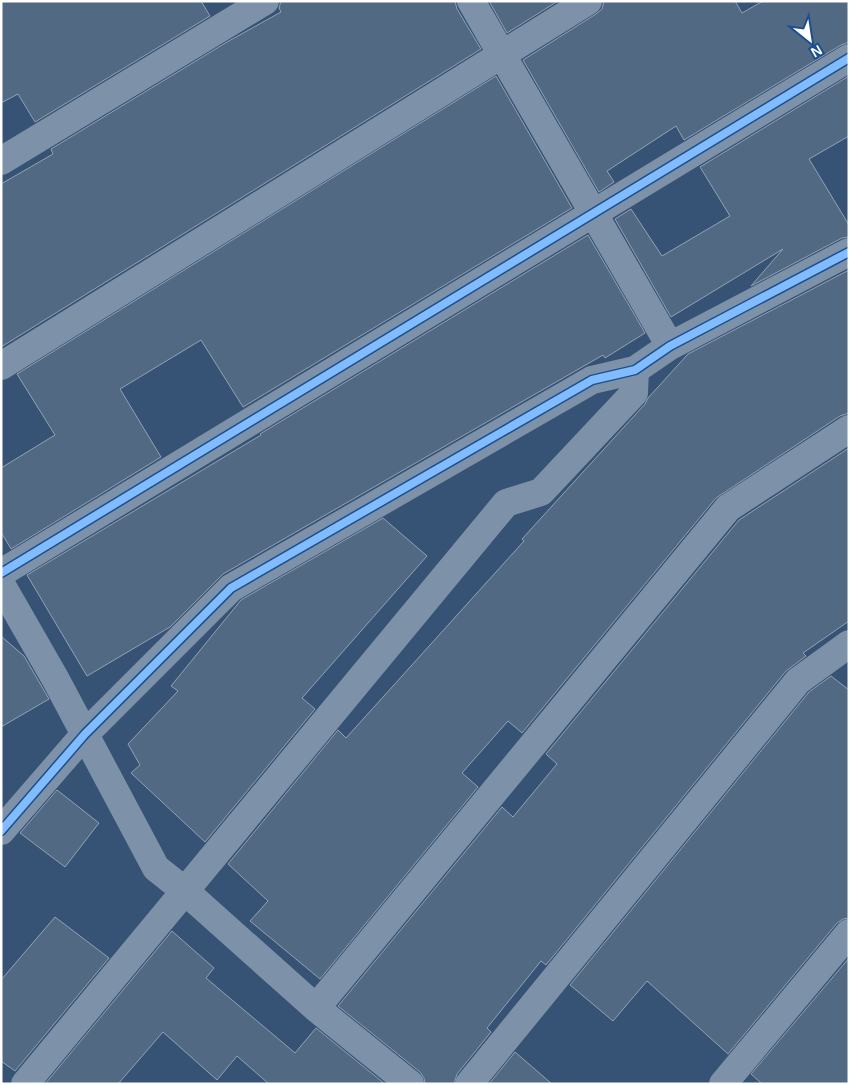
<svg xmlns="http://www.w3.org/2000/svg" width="850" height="1085" viewBox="0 0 850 1085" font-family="Helvetica,sans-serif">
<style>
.building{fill:#526984;stroke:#92a2b6}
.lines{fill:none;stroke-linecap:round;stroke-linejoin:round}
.street{stroke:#7d92a8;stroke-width:28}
.cycleway-casing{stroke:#1b4f8f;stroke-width:11}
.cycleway{stroke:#80bcff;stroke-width:8}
</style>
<rect width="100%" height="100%" fill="#365274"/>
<path class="building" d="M 1,1 L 201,1 L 210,16 L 35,122 L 18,94 L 1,103 Z
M 281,1 L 455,1 L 457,9 L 481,49 L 1,347 L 1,184 L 53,154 L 51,149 L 227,42 L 281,12 L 279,8 Z
M 489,1 L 558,1 L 507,33 Z
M 604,1 L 735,1 L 742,13 L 763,1 L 849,1 L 849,42 L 841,45 L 684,140 L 676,126 L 607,171 L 614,182 L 599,192 L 523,60 L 596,14 L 602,9 Z
M 496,76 L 572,208 L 243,407 L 201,340 L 120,389 L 161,457 L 11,549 L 1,532 L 1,468 L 55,435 L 17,374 Z
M 849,76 L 849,136 L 809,159 L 849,225 L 849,237 L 842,238 L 751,286 L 783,249 L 671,317 L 615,219 L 631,209 L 662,256 L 730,216 L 700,167 Z
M 588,235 L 645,333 L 605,358 L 603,355 L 223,574 L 170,627 L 87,676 L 27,575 L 261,435 L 260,434 Z
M 849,270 L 849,413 L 840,416 L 716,498 L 522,733 L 508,721 L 462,773 L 478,787 L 320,979 L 250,921 L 268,901 L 228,864 L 338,730 L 346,738 L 524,541 L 522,539 L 645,404 L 648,398 L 688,354 Z
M 849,448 L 849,621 L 803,653 L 806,656 L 786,671 L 546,965 L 541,961 L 487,1028 L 491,1032 L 457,1074 L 454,1084 L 425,1084 L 424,1078 L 420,1072 L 338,1006 L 502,807 L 513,817 L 557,764 L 546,754 L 739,520 Z
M 383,518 L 427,556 L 302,698 L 315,709 L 205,842 L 131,773 L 140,765 L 128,744 L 178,691 L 171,686 L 241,600 Z
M 1,636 L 24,656 L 49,699 L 1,727 Z
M 831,676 L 849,690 L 849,918 L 843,919 L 837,923 L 728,1054 L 647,981 L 613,1021 L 570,985 L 809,692 Z
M 57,790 L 99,823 L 65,867 L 20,833 Z
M 55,917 L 109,958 L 15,1071 L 1,1061 L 1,980 Z
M 172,931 L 214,968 L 206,978 L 295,1053 L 316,1028 L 385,1084 L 269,1084 L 237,1056 L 217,1080 L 163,1032 L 118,1084 L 45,1084 Z
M 849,958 L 849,1084 L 762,1084 L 751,1074 Z
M 515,1052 L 552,1084 L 489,1084 Z"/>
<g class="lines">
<path class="street" d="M 471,1 L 670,346
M 1,161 L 265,1
M 1,366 L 588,1
M 1,573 L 849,58
M 1,584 L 56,680 L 156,868 L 185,891 L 316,1008 L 410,1084
M 1,831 L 85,734 L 231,588 L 592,380 L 635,370 L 670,346 L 849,252
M 316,1008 L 728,508 L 849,429
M 25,1084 L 506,503 L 541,492 L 634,393 L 635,370
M 469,1084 L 798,681 L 849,644
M 723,1084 L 849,933"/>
<g class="cycleway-casing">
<path id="cycleway" d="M 1,573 L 849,58
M 1,831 L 85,734 L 231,588 L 592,380 L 635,370 L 670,346 L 849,252"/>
</g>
<use href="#cycleway" class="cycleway"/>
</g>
<rect width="850" height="1085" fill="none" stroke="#ffffff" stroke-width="5"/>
<g transform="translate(810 40) rotate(150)" stroke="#1b4f8f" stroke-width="4" paint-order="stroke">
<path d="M0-4L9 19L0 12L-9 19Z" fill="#ffffff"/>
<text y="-8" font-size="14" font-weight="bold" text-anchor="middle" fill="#ffffff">N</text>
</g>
</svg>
